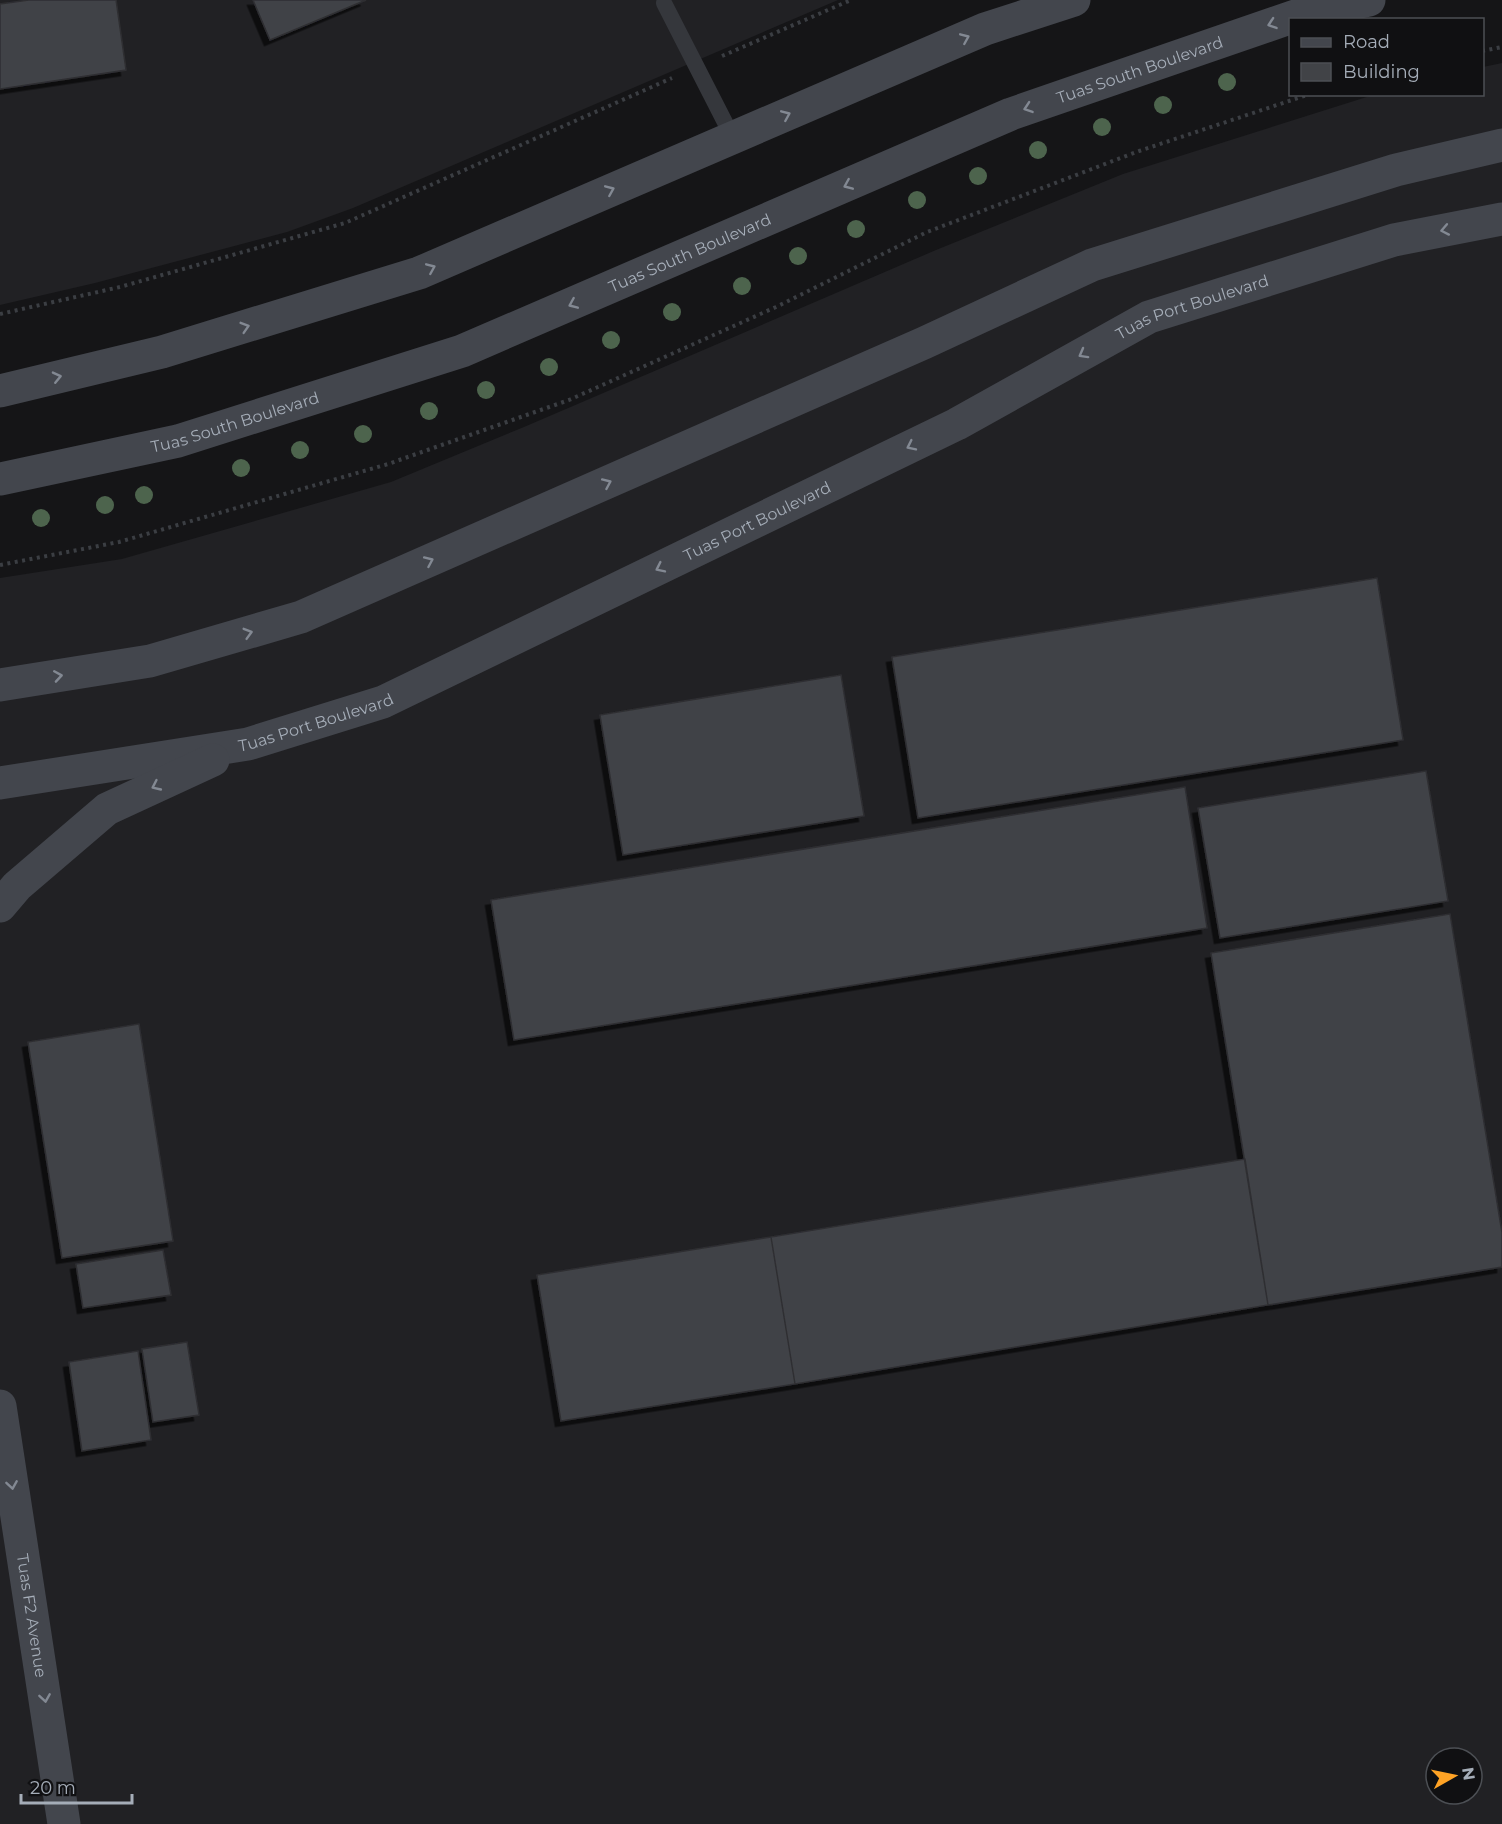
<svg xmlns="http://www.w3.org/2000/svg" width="1502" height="1824" viewBox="0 0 1502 1824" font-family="Montserrat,sans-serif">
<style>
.built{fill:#212124;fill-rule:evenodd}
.building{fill:#414347;stroke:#2f2f33;stroke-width:1.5;filter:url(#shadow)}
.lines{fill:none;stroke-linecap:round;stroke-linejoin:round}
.path{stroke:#3b3e43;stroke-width:4;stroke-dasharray:3 4.5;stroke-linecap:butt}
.lane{stroke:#35373c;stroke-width:16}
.secondary{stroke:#43464d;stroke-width:33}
.tree{fill:#4d644d}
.oneway{stroke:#838993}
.labels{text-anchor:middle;stroke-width:4.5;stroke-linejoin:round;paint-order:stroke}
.street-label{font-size:16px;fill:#a5adb8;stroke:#101012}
</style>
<defs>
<filter id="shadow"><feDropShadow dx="-5.5" dy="5.5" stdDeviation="0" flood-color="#0009"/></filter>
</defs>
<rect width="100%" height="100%" fill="#151517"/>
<path class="built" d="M 0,0 L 838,0 L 353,208 L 287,232 L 95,283 L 0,305 Z
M 1502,63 L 1502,1824 L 0,1824 L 0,578 L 122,559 L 391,482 L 524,427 L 936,250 L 1123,174 L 1373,95 L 1482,94 L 1483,67 ZM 1436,1758 L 1472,1758 L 1472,1794 L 1436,1794 Z"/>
<path class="building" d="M 29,0 L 116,0 L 126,70 L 0,89 L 0,4 Z
M 253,0 L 366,0 L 270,40 Z
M 1377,578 L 1403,740 L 918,818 L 892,657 Z
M 841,675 L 864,816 L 623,855 L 600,715 Z
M 1426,771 L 1448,901 L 1220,938 L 1198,808 Z
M 1185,787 L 1207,928 L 514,1040 L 491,900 Z
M 1450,914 L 1502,1233 L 1502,1267 L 1268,1305 L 1211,953 Z
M 139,1024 L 173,1241 L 62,1258 L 28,1042 Z
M 1245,1159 L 1268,1305 L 795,1384 L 771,1237 Z
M 771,1237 L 795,1384 L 561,1421 L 537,1275 Z
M 163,1250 L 171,1295 L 83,1308 L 76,1264 Z
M 187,1342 L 199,1415 L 153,1422 L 142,1349 Z
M 138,1351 L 151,1440 L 82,1451 L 69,1362 Z"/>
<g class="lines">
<path class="path" d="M 1482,51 L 1502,47
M 722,56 L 851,0
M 0,314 L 120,287 L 345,223 L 672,78
M 0,565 L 119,542 L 388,464 L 569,400 L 776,307 L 927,232 L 1139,151 L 1310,94"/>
<path class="lane" d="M 664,3 L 733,138"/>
<g class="secondary">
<path d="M 0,391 L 162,352 L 419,273 L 985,29 L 1074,0"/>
<path id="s1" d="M 0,479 L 178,441 L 462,351 L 1011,114 L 1304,13 L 1369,0"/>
<path d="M 0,685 L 150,661 L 301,617 L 924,343 L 1092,265 L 1396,170 L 1502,145"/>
<path id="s2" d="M 0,783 L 248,744 L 383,702 L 957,424 L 1149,317 L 1394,240 L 1502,219"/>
<path d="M 0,906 L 17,886 L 107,809 L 213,760"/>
<path id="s3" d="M 0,1406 L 64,1824"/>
</g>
</g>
<g class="tree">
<circle cx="1227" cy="82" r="9"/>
<circle cx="1163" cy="105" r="9"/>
<circle cx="1102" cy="127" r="9"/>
<circle cx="1038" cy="150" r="9"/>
<circle cx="978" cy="176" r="9"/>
<circle cx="917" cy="200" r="9"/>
<circle cx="856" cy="229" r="9"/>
<circle cx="798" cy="256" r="9"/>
<circle cx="742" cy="286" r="9"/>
<circle cx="672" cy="312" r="9"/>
<circle cx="611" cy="340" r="9"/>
<circle cx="549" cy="367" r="9"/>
<circle cx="486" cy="390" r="9"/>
<circle cx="429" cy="411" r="9"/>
<circle cx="363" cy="434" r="9"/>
<circle cx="300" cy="450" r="9"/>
<circle cx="241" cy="468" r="9"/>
<circle cx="144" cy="495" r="9"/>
<circle cx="105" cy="505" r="9"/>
<circle cx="41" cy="518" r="9"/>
</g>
<defs><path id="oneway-chevron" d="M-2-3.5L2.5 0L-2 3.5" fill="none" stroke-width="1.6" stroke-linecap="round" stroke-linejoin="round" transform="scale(1.5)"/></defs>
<g class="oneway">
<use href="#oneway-chevron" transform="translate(1272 24) rotate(161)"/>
<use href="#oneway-chevron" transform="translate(965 38) rotate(-23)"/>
<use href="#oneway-chevron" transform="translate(1028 108) rotate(161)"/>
<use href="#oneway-chevron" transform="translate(786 115) rotate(-23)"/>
<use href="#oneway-chevron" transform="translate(848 185) rotate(157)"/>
<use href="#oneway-chevron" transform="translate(610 190) rotate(-23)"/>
<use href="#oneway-chevron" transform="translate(1445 230) rotate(169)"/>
<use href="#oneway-chevron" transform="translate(431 268) rotate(-23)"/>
<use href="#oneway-chevron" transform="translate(573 304) rotate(157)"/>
<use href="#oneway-chevron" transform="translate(245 327) rotate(-17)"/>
<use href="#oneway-chevron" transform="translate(1083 354) rotate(151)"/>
<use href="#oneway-chevron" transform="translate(57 377) rotate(-13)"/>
<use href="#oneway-chevron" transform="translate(911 446) rotate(154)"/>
<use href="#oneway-chevron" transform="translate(607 483) rotate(-24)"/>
<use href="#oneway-chevron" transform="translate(429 561) rotate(-24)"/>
<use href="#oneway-chevron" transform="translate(660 568) rotate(154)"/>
<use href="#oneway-chevron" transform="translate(248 633) rotate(-16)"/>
<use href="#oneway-chevron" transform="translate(58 676) rotate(-9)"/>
<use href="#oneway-chevron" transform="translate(156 786) rotate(155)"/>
<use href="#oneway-chevron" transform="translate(12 1485) rotate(81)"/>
<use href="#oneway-chevron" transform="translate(45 1698) rotate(81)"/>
</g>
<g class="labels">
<g class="street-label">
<text dy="6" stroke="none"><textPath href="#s1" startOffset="1214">Tuas South Boulevard</textPath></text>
<text dy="6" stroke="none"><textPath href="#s1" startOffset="728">Tuas South Boulevard</textPath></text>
<text dy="6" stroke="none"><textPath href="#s2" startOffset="1294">Tuas Port Boulevard</textPath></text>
<text dy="6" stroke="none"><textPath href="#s1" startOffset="242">Tuas South Boulevard</textPath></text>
<text dy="6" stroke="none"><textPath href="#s2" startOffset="808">Tuas Port Boulevard</textPath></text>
<text dy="6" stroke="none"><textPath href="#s2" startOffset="322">Tuas Port Boulevard</textPath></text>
<text dy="6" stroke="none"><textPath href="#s3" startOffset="212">Tuas F2 Avenue</textPath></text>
</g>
</g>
<rect x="1289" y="18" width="195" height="78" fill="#101012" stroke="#4c4f54" stroke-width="1.5"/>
<rect x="1301" y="38" width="30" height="9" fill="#43464d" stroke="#4c4f54" stroke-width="1.5"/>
<text x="1343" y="48" font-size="18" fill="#a5adb8">Road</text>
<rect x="1301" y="63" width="30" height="18" fill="#414347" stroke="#4c4f54" stroke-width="1.5"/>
<text x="1343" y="78" font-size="18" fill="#a5adb8">Building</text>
<g transform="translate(1454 1776) rotate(81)"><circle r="28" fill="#101012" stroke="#4c4f54" stroke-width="1.5"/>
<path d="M0-4.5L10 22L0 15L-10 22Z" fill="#ffa325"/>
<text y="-9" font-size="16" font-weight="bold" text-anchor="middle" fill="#a5adb8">N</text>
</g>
<path d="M21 1794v9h111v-9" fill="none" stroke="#a5adb8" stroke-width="3"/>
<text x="30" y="1794" font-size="18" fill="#a5adb8" stroke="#101012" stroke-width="4.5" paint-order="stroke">20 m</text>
</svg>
